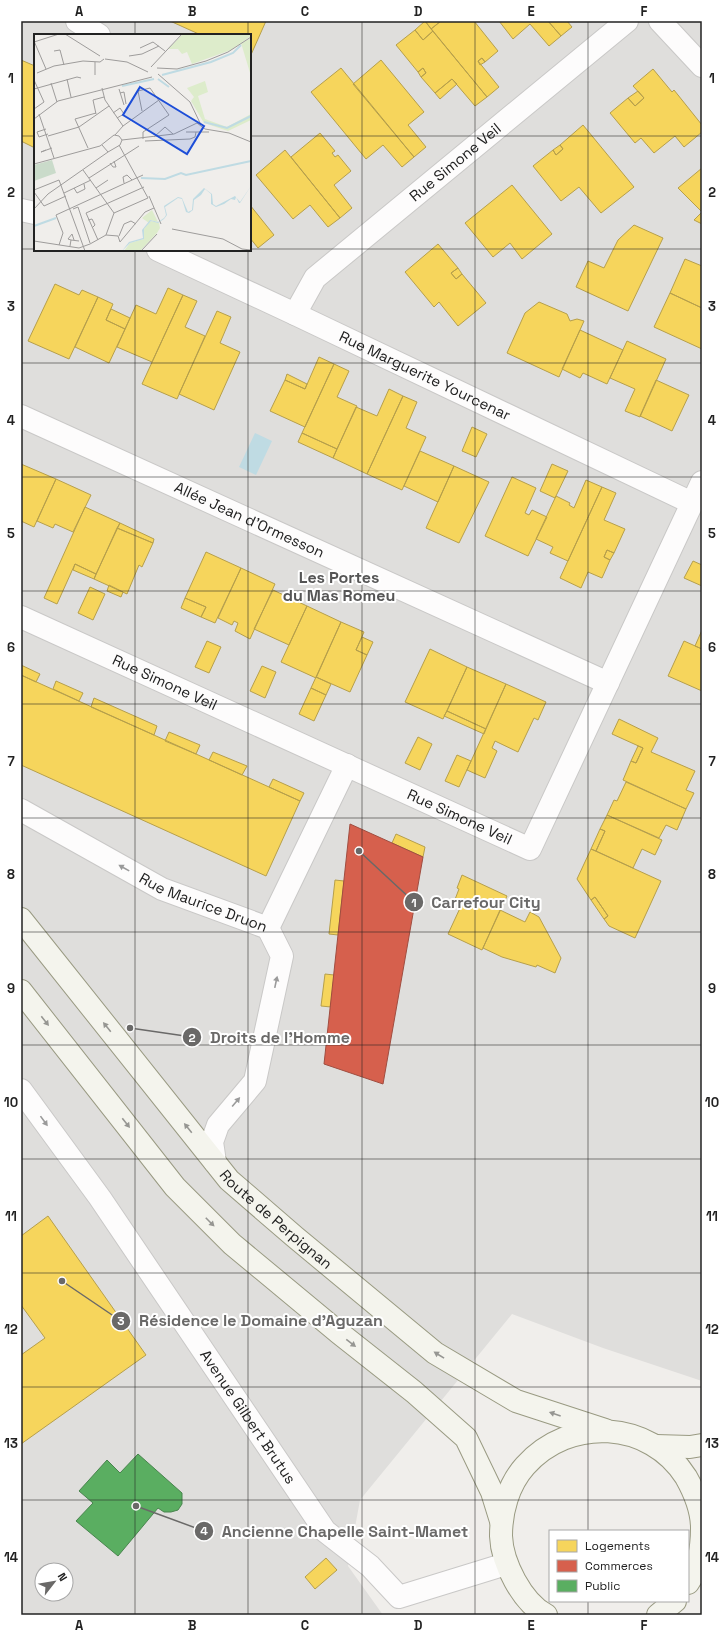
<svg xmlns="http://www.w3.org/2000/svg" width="723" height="1636" viewBox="0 0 723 1636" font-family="'Space Grotesk',sans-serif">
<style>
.residential{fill:#dfdedc;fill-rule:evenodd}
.water{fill:#bfdbe3}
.homes{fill:#f6d55c;stroke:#b69f4b}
.shops{fill:#d6604d;stroke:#a04d40}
.public{fill:#5aae61;stroke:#49844e}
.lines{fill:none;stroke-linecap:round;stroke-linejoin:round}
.street-casing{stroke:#c9c8c7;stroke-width:24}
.secondary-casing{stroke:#999a82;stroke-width:24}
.street{stroke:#fdfcfc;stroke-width:22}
.secondary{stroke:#f4f4ed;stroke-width:22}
.oneway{fill:#9a9a9a}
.oneway2{fill:#969692}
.grid{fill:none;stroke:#222;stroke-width:1;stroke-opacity:0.55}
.labels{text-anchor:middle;stroke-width:4;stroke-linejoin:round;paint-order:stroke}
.street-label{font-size:15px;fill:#222;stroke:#fff}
.neighbourhood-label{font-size:16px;font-weight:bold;fill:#555;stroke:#fff}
.inset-river{fill:none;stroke:#bfdbe3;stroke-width:2}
.inset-road{fill:none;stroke:#9e9c9b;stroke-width:1}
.view{fill:#1d4ed8;fill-opacity:0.15;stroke:#1d4ed8;stroke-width:2}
.inset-edge{fill:none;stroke:#222;stroke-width:2}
.leader{fill:none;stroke:#6a6968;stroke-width:1.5}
.callout-dot{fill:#6a6968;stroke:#fff;stroke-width:1.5}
.mark-label{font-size:12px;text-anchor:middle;font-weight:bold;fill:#fff}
.callout-label{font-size:16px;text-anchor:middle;font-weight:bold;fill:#6a6968;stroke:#fff;stroke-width:4;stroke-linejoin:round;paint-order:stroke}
.neatline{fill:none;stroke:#222;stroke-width:1.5}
.grid-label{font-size:13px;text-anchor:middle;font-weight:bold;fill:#222}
</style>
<rect width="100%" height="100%" fill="#f0eeeb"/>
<path class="residential" d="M 21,21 L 702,21 L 702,1381 L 603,1348 L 512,1314 L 360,1500 L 348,1566 L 383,1615 L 21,1615 ZM 35,35 L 250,35 L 250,250 L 35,250 ZM 42,1570 L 66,1570 L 66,1594 L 42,1594 Z"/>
<path class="water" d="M 255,433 L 272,441 L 256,475 L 239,467 Z"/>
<path class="homes" d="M 170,21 L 266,21 L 250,57 L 250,35 L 201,35 Z
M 425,21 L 441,21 L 431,29 Z
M 425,21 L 433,31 L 423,40 L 415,30 Z
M 441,21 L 474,21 L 498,51 L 485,62 L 482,58 L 478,61 L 499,87 L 487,97 L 431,29 Z
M 499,21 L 548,21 L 561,36 L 549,46 L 530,24 L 513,39 Z
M 548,21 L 567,21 L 572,27 L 561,36 Z
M 415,30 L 423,40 L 433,31 L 487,97 L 475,106 L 452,79 L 435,93 L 421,77 L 426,73 L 423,68 L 418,72 L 396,45 Z
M 482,58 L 485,62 L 480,65 L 478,61 Z
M 21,60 L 35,66 L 35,148 L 21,141 Z
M 381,60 L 424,112 L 408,125 L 426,147 L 414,157 L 353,84 Z
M 341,68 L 414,157 L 402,167 L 383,145 L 366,159 L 311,92 Z
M 423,68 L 426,73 L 421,77 L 418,72 Z
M 653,69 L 672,92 L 674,90 L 702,125 L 702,132 L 684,147 L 675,136 L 654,153 L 641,138 L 635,143 L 610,113 L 628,98 L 635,106 L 644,98 L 633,86 Z
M 452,79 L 457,84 L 440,99 L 435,93 Z
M 638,91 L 644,98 L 635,106 L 628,98 Z
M 583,125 L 634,187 L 601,213 L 579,187 L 561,201 L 533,166 L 553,150 L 556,155 L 563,149 L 560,145 Z
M 320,133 L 335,151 L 332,153 L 335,157 L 338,155 L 351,171 L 334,185 L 352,208 L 340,218 L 291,157 Z
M 560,145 L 563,149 L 556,155 L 553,150 Z
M 285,150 L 340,218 L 328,227 L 310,205 L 293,219 L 256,175 Z
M 702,168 L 702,224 L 694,220 L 702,212 L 678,188 Z
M 512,185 L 552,234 L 522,259 L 510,243 L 493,257 L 465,223 Z
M 250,205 L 274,235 L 258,248 L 250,238 Z
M 634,225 L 663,238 L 628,311 L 576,287 L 588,261 L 604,268 L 618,240 Z
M 438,244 L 458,268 L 451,273 L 456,279 L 462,274 L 486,303 L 458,326 L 439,302 L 434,307 L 405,272 Z
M 685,259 L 702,266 L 702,308 L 670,293 Z
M 458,268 L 462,274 L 456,279 L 451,273 Z
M 55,284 L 79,295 L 82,290 L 98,297 L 69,359 L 28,341 Z
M 168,288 L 183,295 L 152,362 L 117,347 L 136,305 L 156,314 Z
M 670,293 L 702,308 L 702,349 L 654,327 Z
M 183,295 L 197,301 L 185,327 L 205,336 L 177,399 L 142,384 Z
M 98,297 L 113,304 L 106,320 L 125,329 L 109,363 L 75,347 Z
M 539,302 L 567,314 L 570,321 L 577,319 L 584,321 L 559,377 L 507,353 L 525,313 Z
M 111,309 L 130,318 L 125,329 L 106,320 Z
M 217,311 L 231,317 L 220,343 L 240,352 L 214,410 L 179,394 Z
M 580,330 L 623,350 L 607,384 L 583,373 L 580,378 L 562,369 Z
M 627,341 L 666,359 L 640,417 L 625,411 L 635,389 L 610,378 Z
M 319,357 L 334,364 L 305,427 L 270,411 L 285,380 L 305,389 Z
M 334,364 L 349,371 L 337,397 L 357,406 L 337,449 L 302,433 Z
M 287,374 L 307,384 L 305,389 L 285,380 Z
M 656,380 L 689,395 L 672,431 L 640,416 Z
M 389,389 L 403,396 L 367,474 L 333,458 L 356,407 L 377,416 Z
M 403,396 L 417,402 L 406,428 L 426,437 L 402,490 L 367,474 Z
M 472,427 L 487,434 L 476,457 L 462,451 Z
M 302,433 L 337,449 L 333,458 L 298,442 Z
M 420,451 L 454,466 L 438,502 L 404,486 Z
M 21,464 L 56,479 L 34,527 L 21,521 Z
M 552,464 L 568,471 L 555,498 L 540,491 Z
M 454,466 L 489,482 L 459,543 L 426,528 Z
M 512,477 L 536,488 L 525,513 L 529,515 L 532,510 L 547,517 L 528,556 L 485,536 Z
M 56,479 L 91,495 L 73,532 L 55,524 L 53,528 L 37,521 Z
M 586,480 L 602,487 L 568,561 L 550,553 L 553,547 L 536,539 L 556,496 L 570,503 L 569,505 L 574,508 Z
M 602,487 L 616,493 L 604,520 L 625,529 L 614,553 L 607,550 L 604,557 L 610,560 L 602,578 L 588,572 L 581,588 L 560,578 Z
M 85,507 L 120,523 L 96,574 L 75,564 L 57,604 L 44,598 Z
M 120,523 L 154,539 L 153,543 L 117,528 Z
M 117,528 L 153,543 L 142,567 L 139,565 L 127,594 L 94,579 Z
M 607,550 L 614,553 L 610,560 L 604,557 Z
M 206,552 L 241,568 L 215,623 L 201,617 L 206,607 L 185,598 Z
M 693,561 L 702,565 L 702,586 L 684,578 Z
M 75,564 L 96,574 L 94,579 L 73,570 Z
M 241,568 L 275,584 L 250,639 L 235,631 L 238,623 L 234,621 L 232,625 L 218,618 Z
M 109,585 L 123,592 L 121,597 L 107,591 Z
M 90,587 L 105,594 L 93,620 L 78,613 Z
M 273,590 L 307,606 L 289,645 L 254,629 Z
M 185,598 L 206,607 L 201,617 L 181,608 Z
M 307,606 L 341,622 L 316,678 L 281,662 Z
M 341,622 L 364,632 L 356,650 L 367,655 L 350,692 L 316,677 Z
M 702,630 L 702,649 L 695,646 Z
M 362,637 L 373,642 L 367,655 L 356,650 Z
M 207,641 L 221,647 L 209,673 L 195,667 Z
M 684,641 L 702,649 L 702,691 L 668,676 Z
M 430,649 L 467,667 L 443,719 L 405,702 Z
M 21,665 L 40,674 L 36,682 L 21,675 Z
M 262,666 L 276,672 L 265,698 L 250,691 Z
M 467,667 L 506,684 L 486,729 L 447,711 Z
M 21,675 L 300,801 L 266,876 L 21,765 Z
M 316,677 L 331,684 L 326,695 L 311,688 Z
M 56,681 L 83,693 L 79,701 L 53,689 Z
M 506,684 L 546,702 L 538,720 L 534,718 L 518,752 L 495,741 L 492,748 L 497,751 L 485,778 L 467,770 Z
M 311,688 L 326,695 L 314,721 L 299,714 Z
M 94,698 L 157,726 L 154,735 L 91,707 Z
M 447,711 L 486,729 L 484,734 L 444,716 Z
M 619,719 L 658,738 L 651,752 L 695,771 L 686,790 L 694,793 L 686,809 L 623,780 L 631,761 L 636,763 L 643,748 L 612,734 Z
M 169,732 L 200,745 L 196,754 L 165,741 Z
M 418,737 L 432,744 L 420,770 L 405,763 Z
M 638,746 L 643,748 L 636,763 L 631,761 Z
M 213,752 L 247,766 L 242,775 L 209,760 Z
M 457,755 L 471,761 L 459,787 L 445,781 Z
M 273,779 L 304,793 L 300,801 L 269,787 Z
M 626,782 L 686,809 L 677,830 L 666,825 L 659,838 L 607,815 L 614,800 L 617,801 Z
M 607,815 L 662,840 L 655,855 L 642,849 L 633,868 L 596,851 L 605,831 L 600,829 Z
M 600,829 L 605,831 L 596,851 L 591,849 Z
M 396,834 L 425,847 L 423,857 L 392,843 Z
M 591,849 L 661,881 L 635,938 L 609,926 L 604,919 L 608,916 L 595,897 L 591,900 L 577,879 Z
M 462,875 L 507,896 L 482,950 L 448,934 L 461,906 L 454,902 L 459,889 L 457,888 Z
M 335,880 L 344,881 L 338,935 L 329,934 Z
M 595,897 L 608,916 L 604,919 L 591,900 Z
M 500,910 L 525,922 L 530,912 L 539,917 L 561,958 L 555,973 L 537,965 L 536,967 L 502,957 L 483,948 Z
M 325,974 L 334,975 L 331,1007 L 321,1006 Z
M 48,1216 L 146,1355 L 21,1444 L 21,1355 L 45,1338 L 21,1305 L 21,1236 Z
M 326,1558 L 337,1570 L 315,1589 L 305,1577 Z"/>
<path class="shops" d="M 350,824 L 423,857 L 383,1084 L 324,1064 Z"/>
<path class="public" d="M 138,1454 L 182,1493 L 182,1504 L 178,1510 L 171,1512 L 164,1512 L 158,1508 L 118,1556 L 76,1521 L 93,1503 L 79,1491 L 107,1460 L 120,1473 Z"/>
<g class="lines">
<g class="street-casing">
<g id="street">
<path d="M 77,21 L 99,35"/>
<path d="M 660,21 L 702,66"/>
<path d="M 21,210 L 35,213"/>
<path id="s1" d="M 158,250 L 295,314 L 692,503"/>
<path id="s2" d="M 295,314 L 315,278 L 627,21"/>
<path id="s3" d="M 21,416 L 608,683"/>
<path id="s4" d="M 21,617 L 530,849 L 702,482"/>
<path id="s5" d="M 21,810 L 162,889 L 268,928 L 282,956 L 255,1081 L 218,1125 L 212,1142 L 215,1162"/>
<path d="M 268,928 L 347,765"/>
<path id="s6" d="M 21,1090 L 100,1198 L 325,1531 L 370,1566 L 399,1597 L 506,1564"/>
</g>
</g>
<g class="secondary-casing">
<g id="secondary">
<path id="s7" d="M 21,919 L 229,1180 L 295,1237 L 435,1353 L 516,1401 L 605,1430"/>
<path d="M 21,991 L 175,1187 L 232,1244 L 338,1332 L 414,1392 L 466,1438 L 492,1492 L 501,1521"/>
<path d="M 656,1446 L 690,1447 L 702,1445"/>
<path d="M 546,1615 C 522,1602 502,1563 501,1536 C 501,1512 508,1485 525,1466 C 569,1416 650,1420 686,1477 C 695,1493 702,1510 702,1528 C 702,1547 699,1567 688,1583"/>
<path d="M 658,1615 L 675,1601"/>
</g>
</g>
<use href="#street" class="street"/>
<use href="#secondary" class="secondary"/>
</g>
<defs><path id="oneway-solid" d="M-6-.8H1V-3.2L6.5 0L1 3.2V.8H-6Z"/></defs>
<g class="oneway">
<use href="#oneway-solid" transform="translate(124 868) rotate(-151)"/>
<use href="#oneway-solid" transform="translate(276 982) rotate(-78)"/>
<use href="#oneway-solid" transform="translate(236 1102) rotate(-50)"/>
<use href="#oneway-solid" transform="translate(44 1121) rotate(54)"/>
</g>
<g class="oneway2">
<use href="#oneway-solid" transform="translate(45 1021) rotate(52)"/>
<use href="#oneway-solid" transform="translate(107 1027) rotate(-129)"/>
<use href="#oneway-solid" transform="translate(126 1123) rotate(52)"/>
<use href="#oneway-solid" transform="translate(188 1128) rotate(-129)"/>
<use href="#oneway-solid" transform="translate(210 1222) rotate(45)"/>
<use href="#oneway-solid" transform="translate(351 1343) rotate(38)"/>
<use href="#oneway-solid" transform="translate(439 1355) rotate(-148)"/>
<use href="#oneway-solid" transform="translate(555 1414) rotate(-161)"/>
</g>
<path class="grid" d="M 135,21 L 135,35M 248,21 L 248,35M 362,21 L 362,1615M 475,21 L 475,1615M 588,21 L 588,1531M 21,136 L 35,136M 250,136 L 702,136M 21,249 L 35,249M 250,249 L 702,249M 135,250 L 135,1615M 248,250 L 248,1615M 21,363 L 702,363M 21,477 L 702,477M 21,591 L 702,591M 21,704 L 702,704M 21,818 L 702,818M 21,932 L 702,932M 21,1045 L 702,1045M 21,1159 L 702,1159M 21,1273 L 702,1273M 21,1387 L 702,1387M 21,1500 L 702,1500M 588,1601 L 588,1615"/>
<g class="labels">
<g class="street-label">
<text dy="5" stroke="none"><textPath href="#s2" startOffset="223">Rue Simone Veil</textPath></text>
<text dy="5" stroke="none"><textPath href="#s1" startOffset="295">Rue Marguerite Yourcenar</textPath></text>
<text dy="5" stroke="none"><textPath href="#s3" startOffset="251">Allée Jean d'Ormesson</textPath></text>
<text dy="5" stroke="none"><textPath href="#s4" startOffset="158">Rue Simone Veil</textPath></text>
<text dy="5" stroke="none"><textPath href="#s4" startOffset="482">Rue Simone Veil</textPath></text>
<text dy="5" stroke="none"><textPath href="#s5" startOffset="205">Rue Maurice Druon</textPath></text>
<text dy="5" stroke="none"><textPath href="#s7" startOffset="395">Route de Perpignan</textPath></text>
<text dy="5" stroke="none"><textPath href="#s6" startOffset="398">Avenue Gilbert Brutus</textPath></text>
</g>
<g class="neighbourhood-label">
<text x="339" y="583">Les Portes<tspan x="339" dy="18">du Mas Romeu</tspan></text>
</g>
</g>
<g transform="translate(34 34)">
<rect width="217" height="217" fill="#f0eeeb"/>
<path d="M 149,0 L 217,0 L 217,2 L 197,16 L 158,30 L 153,18 L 148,20 L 144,15 L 134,15 ZM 217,4 L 217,42 L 207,9 ZM 171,47 L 174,58 L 164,62 L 171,85 L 193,93 L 217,80 L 217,86 L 194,97 L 170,89 L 157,67 L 160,63 L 153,54 ZM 118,176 L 124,188 L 116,186 L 115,189 L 108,184 ZM 117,187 L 125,189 L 126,194 L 123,199 L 106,217 L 90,217 L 96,209 L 110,205 L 109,196 Z" fill="#ddeccb"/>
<path d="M 18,126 L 22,139 L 0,147 L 0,131 Z" fill="#cadbca"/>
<path d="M 217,152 L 206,169 L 205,169 L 202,163 L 201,166 L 197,165 L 190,170 L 182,173 L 177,170 L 177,160 L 171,155 L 167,161 L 160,166 L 159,176 L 155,179 L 152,178 L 148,165 L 144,164 L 131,173 L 133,181 L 130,185 L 124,189 L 117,187 L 110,195 L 110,205 L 96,209 L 88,217 L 95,208 L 109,204 L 108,196 L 116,186 L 124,188 L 130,184 L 132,181 L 130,172 L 144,163 L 148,164 L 154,178 L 158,176 L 159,165 L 170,154 L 178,160 L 179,170 L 182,172 L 201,162 L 206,168 Z" fill="#bfdbe3"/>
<path class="inset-river" d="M 128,41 L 177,28 L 199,19 L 207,11M 124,45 L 135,53M 88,52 L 120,45M 170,88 L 193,94 L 217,82M 107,144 L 131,145 L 147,139 L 152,141 L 217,127M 0,192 L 22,184"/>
<path class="inset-road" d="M 31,0 L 66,22M 0,7 L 12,35M 0,8 L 25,0M 106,14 L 119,8 L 131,17M 20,17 L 26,16 L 30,31M 95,22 L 108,20 L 125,12M 71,25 L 93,28 L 114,38M 117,33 L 148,0M 123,34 L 143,35 L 172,27 L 194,18 L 217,3M 3,39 L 20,32 L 49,27 L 66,28 L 70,25M 124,40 L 156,68 L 167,91M 61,41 L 61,28M 33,45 L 37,63M 0,46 L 10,68 L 0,75M 17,49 L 23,68M 68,54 L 71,66 L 89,92 L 81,101M 0,55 L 43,43 L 47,44M 85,55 L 90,71M 86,59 L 90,58 L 92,70M 108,77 L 104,57 L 116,54 L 135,81 L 109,98 L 109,105M 79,79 L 86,74 L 90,80 L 83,84M 5,80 L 20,124M 62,80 L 59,66 L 70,63M 0,85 L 24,67 L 118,43M 89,92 L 125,66M 12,95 L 3,98 L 5,103 L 14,100M 152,98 L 175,98M 14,102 L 45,93 L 75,72M 120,103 L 131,93 L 139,100M 88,106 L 140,100 L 163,89 L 171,95 L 195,99 L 217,108M 111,107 L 156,105 L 161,103 L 162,98M 54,114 L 41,85 L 62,79M 12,116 L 7,118 L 18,114M 76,129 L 79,133 L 82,133 L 80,127M 0,130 L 66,112 L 80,101 L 85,102 L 88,106 L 86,111 L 74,118 L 68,111M 49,136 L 80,179M 55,144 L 105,112M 90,149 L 89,143 L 93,141 L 98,146M 40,154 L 43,159 L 51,155 L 50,150M 62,154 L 74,146M 0,156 L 25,146 L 51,217M 0,158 L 10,172 L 32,162M 30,159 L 57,146M 115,162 L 127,190M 0,175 L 14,160 L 74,118M 39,175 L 44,173 L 56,209M 54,186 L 58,185 L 61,191 L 58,194M 138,195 L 189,205 L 208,215 L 217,216M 72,201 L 84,202 L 86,208 L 111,178 L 120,174M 85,202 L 90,190 L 97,187 L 102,190M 37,206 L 34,205 L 38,200 L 40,206M 64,206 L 52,179 L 110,153M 0,207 L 45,214 L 56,210 L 72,201 L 80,179 L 114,164 L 85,111M 25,211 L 29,199 L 22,181 L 109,141M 36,212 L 37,206 L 45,207M 107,217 L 123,200"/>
<path class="view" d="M 106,53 L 170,92 L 153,120 L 89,81 Z"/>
<rect width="217" height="217" class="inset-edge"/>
</g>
<path class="leader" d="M359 851L414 902M130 1028L192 1037M62 1281L121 1321M136 1506L204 1531"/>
<g class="callout-dot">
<circle cx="359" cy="851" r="4"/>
<circle cx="130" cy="1028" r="4"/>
<circle cx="62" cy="1281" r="4"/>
<circle cx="136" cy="1506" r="4"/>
<circle cx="414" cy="902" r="10"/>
<circle cx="192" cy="1037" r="10"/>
<circle cx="121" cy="1321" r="10"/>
<circle cx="204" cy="1531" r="10"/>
</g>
<g class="mark-label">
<text x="414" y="907">1</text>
<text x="192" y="1042">2</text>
<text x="121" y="1325">3</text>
<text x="204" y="1535">4</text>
</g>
<g class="callout-label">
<text x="486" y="908">Carrefour City</text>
<text x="280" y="1043">Droits de l'Homme</text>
<text x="261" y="1326">Résidence le Domaine d'Aguzan</text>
<text x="345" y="1537">Ancienne Chapelle Saint-Mamet</text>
</g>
<rect width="723" height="1636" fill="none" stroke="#ffffff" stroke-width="44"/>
<rect x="549" y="1530" width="140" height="72" fill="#ffffff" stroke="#a7a7a7"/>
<rect x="557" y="1540" width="20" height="12" fill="#f6d55c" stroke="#a7a7a7"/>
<text x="585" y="1550" font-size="12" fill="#222222">Logements</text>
<rect x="557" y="1560" width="20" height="12" fill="#d6604d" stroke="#a7a7a7"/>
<text x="585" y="1570" font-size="12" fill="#222222">Commerces</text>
<rect x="557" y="1580" width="20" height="12" fill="#5aae61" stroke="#a7a7a7"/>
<text x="585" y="1590" font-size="12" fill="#222222">Public</text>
<g transform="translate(54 1582) rotate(59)"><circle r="19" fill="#ffffff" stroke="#a7a7a7"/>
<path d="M0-3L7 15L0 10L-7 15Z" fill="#6a6968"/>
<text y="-6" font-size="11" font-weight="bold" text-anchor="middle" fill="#222222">N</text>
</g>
<rect x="22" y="22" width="679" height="1592" class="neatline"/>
<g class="grid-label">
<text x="79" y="16">A</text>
<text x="192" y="16">B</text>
<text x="305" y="16">C</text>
<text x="418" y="16">D</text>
<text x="531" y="16">E</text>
<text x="644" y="16">F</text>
<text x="11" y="83">1</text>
<text x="712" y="83">1</text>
<text x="11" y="197">2</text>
<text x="712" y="197">2</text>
<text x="11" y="311">3</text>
<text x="712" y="311">3</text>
<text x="11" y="425">4</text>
<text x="712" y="425">4</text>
<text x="11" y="538">5</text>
<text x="712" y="538">5</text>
<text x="11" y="652">6</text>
<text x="712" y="652">6</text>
<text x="11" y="766">7</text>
<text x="712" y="766">7</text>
<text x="11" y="879">8</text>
<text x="712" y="879">8</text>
<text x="11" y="993">9</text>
<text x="712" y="993">9</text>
<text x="11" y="1107">10</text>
<text x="712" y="1107">10</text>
<text x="11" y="1221">11</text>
<text x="712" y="1221">11</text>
<text x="11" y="1334">12</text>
<text x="712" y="1334">12</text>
<text x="11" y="1448">13</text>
<text x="712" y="1448">13</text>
<text x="11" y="1562">14</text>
<text x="712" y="1562">14</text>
<text x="79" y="1630">A</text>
<text x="192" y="1630">B</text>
<text x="305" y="1630">C</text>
<text x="418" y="1630">D</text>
<text x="531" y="1630">E</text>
<text x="644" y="1630">F</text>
</g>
</svg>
